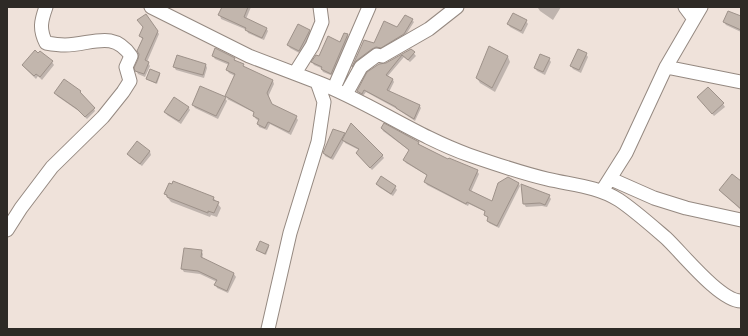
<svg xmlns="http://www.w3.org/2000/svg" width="748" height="336" viewBox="0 0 748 336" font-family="'PT Sans Narrow',sans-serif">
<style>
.shadow{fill:#0003}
.building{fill:#c2b6ad;stroke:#9e928a}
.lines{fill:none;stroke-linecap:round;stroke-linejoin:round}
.street-casing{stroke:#958981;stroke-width:15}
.street{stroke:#fff;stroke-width:13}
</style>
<rect width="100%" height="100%" fill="#efe2da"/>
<path class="shadow" d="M 224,7 L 251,7 L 246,19 L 266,28 L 268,31 L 264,40 L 248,33 L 247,30 L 221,19 L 220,15 Z
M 539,7 L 561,7 L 553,20 L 540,11 L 538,8 Z
M 741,18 L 741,32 L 726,25 L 724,22 Z
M 412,20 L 414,22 L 405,36 L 353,68 L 364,41 L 375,45 Z
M 526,21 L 528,24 L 523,34 L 510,27 L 508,24 Z
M 157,31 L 159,34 L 147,62 L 150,66 L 145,77 L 138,74 L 136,70 L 143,40 L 140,36 Z
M 309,31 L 311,34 L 301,54 L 290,48 L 288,45 Z
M 345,34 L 348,35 L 349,38 L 333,76 L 323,72 L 321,68 L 314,65 L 312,62 L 341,43 Z
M 489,47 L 508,57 L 510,62 L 495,92 L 480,83 L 477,78 Z
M 411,50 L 416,56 L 410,62 L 404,57 L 387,77 L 393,80 L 394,82 L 389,92 L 419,105 L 421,108 L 415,121 L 397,109 L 366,92 L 363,96 L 358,91 L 386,64 Z
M 586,54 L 588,57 L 581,73 L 573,69 L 571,66 Z
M 213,56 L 234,59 L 237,62 L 243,65 L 244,67 L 273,81 L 274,84 L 268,97 L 272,105 L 296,117 L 298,120 L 291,135 L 270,124 L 267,130 L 259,127 L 258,124 L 259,121 L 256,119 L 254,116 L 255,113 L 225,98 L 228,99 L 226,96 L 235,76 L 229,73 L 227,70 L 229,65 L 215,59 Z
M 549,59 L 551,62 L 545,75 L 537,71 L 535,68 Z
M 52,62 L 54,65 L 42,80 L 38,76 L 36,79 L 23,66 Z
M 206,65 L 207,68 L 204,78 L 176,70 L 174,67 Z
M 159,74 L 160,75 L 157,84 L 147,79 Z
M 64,81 L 80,92 L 94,109 L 95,111 L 87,119 L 80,112 L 57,96 L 56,93 Z
M 698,97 L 723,104 L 725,107 L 714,116 Z
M 225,98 L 227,101 L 218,119 L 195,108 L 193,105 Z
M 188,107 L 190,110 L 181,124 L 167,115 L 165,112 Z
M 741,127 L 741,139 L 740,137 L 740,128 Z
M 382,128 L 418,142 L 420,145 L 449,160 L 477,171 L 479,174 L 471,192 L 493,203 L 519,184 L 520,186 L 499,228 L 489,223 L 488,221 L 489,219 L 485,215 L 486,212 L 469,204 L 468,206 L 427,185 L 425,182 L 428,176 L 406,163 L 404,160 L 410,151 L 383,131 Z
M 333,130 L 344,134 L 382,155 L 384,158 L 372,170 L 359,156 L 359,150 L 345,143 L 344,141 L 333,160 L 325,156 L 324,153 Z
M 138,142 L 150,152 L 151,155 L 142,166 L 130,157 L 128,154 Z
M 382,177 L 395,187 L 397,190 L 393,196 L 379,187 L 377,184 Z
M 741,183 L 741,210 L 722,193 L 720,190 Z
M 522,185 L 549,196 L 551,199 L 547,207 L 542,206 L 526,207 L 524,204 Z
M 165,194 L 213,197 L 221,208 L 217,217 L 211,215 L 210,217 L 171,202 Z
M 268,246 L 269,247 L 266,255 L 257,250 Z
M 201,251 L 203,254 L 202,259 L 234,274 L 236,277 L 228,293 L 217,288 L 216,285 L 217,282 L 200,274 L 184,272 L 182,269 Z"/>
<path class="building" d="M 222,7 L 248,7 L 244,17 L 267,28 L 262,38 L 245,30 L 246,28 L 218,15 Z
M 728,11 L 741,16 L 741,30 L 723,22 Z
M 513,13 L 527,20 L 521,31 L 507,24 Z
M 146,14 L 158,31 L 145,60 L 149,62 L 144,74 L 135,71 L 134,68 L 138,59 L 139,54 L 137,51 L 143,38 L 139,36 L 143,27 L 137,20 Z
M 405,15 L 413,19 L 404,34 L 381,48 L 376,47 L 372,49 L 356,61 L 352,67 L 364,40 L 374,43 L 384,21 L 397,27 Z
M 298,24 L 310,30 L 299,51 L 287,45 Z
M 344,33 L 348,34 L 331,74 L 321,69 L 322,67 L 311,62 L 316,55 L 319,56 L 328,36 L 340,42 Z
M 489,46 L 508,56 L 492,88 L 476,78 Z
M 215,48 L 235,58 L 234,60 L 244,64 L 243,66 L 273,80 L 267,93 L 272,104 L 297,116 L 289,132 L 268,122 L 265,128 L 257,124 L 259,119 L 253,116 L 254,112 L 225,96 L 235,74 L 226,70 L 229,63 L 212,56 Z
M 411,49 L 415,52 L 408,60 L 402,55 L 386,75 L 393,79 L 387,90 L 420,105 L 414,119 L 396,108 L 396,107 L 364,90 L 362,94 L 357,91 L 367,72 L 379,64 L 386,63 Z
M 578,49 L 587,53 L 579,70 L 570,66 Z
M 35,50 L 38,53 L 40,51 L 53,61 L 40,77 L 36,74 L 34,76 L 22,65 Z
M 540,54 L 550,58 L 543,72 L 534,68 Z
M 177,55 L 206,64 L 203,75 L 173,67 Z
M 150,69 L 160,73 L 156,83 L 146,79 Z
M 64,79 L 81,91 L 80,92 L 95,108 L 85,117 L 77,109 L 54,93 Z
M 200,86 L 226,97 L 216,116 L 192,105 Z
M 708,87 L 724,103 L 712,114 L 697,97 Z
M 174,97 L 189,107 L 179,121 L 164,112 Z
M 351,123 L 383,155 L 370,168 L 356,153 L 359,149 L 342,140 Z
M 384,123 L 419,142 L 418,144 L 448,159 L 449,158 L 478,170 L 469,190 L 492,201 L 498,183 L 508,177 L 519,183 L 497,226 L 487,221 L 488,217 L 484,215 L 485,211 L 467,202 L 466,204 L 424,182 L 427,175 L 403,160 L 409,150 L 381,128 Z
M 333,129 L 345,133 L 331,158 L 323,153 Z
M 137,141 L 150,151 L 140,164 L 127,154 Z
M 732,174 L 741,181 L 741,209 L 719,190 Z
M 381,176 L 396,186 L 391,194 L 376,184 Z
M 173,181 L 214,197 L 213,200 L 219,202 L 214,213 L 208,211 L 208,213 L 167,197 L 167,195 L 164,194 L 169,183 L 172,184 Z
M 521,184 L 550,195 L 545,205 L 540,203 L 523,204 Z
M 260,241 L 269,245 L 265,254 L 256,250 Z
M 184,248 L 202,250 L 201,257 L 234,273 L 227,291 L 214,285 L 217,280 L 198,271 L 181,269 Z"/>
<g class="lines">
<g class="street-casing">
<path id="street" d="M 151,7 L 249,56 L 317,82 L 324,102 L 318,142 L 290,233 L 268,329
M 685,7 L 694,19
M 666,67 L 741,82
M 295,73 L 312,46 L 322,22 L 320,7
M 317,82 C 369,102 416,136 469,155 C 495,164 521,173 547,179 C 572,185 597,186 619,200 C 634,210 652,226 666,238 C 682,253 720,301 741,301
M 334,88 L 369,7
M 346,94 L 361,67 L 377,55 L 382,56 L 429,29 L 457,7
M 611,179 L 654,198 L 686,208 L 741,220
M 602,191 L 626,153 L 666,67 L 701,7
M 7,230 L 21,208 L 52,167 L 103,117 L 123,92 L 130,81 L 126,67 L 131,56 C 113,29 91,45 65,45 C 59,45 52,44 46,43 C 39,29 41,21 46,7"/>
</g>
<use href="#street" class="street"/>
</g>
<rect width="748" height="336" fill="none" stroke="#2e2a26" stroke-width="16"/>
</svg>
